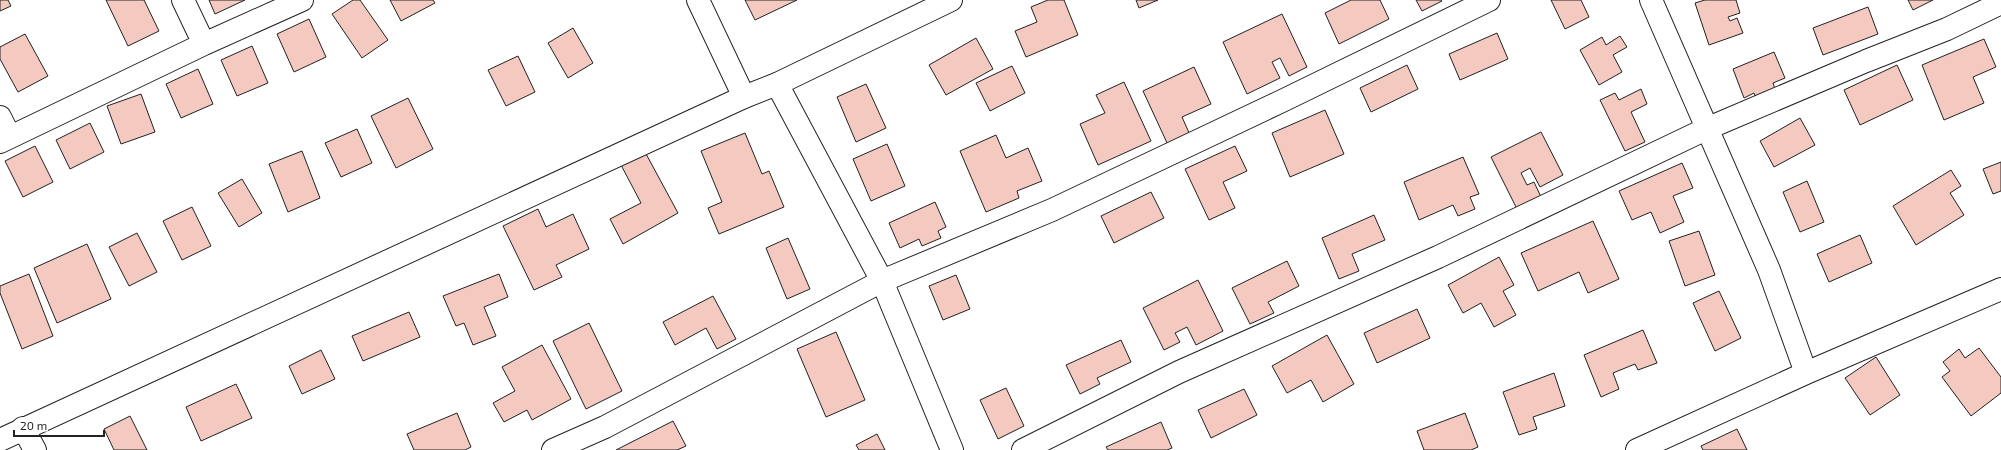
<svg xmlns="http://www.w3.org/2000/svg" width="2001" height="450" viewBox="0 0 2001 450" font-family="'Exo 2',sans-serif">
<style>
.building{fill:#f3c9c0;stroke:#222}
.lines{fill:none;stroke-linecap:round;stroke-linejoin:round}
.minor-casing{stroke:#222;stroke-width:24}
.secondary-casing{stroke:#222;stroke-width:24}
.minor{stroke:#fff;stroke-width:22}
.secondary{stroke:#fff;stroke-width:22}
</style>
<rect width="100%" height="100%" fill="#fff"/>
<path class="building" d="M 0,0 L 8,0 L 11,6 L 0,11 Z
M 106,0 L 144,0 L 159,31 L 128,46 Z
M 209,0 L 245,0 L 215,14 Z
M 353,0 L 360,0 L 388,40 L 362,58 L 332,14 Z
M 390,0 L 433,0 L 435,3 L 401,21 Z
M 745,0 L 797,0 L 755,20 Z
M 1048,0 L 1064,0 L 1078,35 L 1026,57 L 1015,31 L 1037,22 L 1031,7 Z
M 1136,0 L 1158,0 L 1139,8 Z
M 1351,0 L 1380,0 L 1389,19 L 1339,44 L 1325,13 Z
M 1416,0 L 1441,0 L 1442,1 L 1422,11 Z
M 1551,0 L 1581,0 L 1589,17 L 1565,29 Z
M 1705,0 L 1736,0 L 1740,13 L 1728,17 L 1730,21 L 1737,18 L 1743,33 L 1709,45 L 1695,3 Z
M 1908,0 L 1933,0 L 1913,10 Z
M 1868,7 L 1878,34 L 1823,55 L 1813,28 Z
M 1282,14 L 1307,67 L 1289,76 L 1280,58 L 1272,62 L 1280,78 L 1247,94 L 1223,42 Z
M 309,19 L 326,57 L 294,72 L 277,34 Z
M 573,28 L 593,63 L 568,78 L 548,43 Z
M 1497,33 L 1508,59 L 1460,80 L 1449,54 Z
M 25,34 L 48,76 L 18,92 L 0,59 L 0,47 Z
M 1620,36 L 1627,47 L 1613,55 L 1622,72 L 1599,85 L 1580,50 L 1602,37 L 1606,45 Z
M 976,38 L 993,69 L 946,95 L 929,65 Z
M 1984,39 L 1996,67 L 1973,77 L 1984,103 L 1944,120 L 1922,65 Z
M 252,46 L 268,83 L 237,96 L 221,60 Z
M 1774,52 L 1785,78 L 1773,83 L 1776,92 L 1757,100 L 1754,93 L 1744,98 L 1733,69 Z
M 518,56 L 535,92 L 506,106 L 488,70 Z
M 1407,65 L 1418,89 L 1371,112 L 1360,88 Z
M 1897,65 L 1913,100 L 1860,125 L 1844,90 Z
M 1012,66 L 1025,93 L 990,111 L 976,83 Z
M 1194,67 L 1211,104 L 1182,117 L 1190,135 L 1168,145 L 1143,91 Z
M 198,69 L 213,104 L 181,118 L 166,84 Z
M 1124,82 L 1151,141 L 1098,165 L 1080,124 L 1105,113 L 1096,95 Z
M 866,84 L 886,128 L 856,142 L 837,97 Z
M 1641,89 L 1647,104 L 1631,112 L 1645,142 L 1625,151 L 1600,100 L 1615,93 L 1619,100 Z
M 141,94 L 155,132 L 121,144 L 107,106 Z
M 408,98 L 433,149 L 396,168 L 371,116 Z
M 1325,110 L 1344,154 L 1290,177 L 1272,133 Z
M 1800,118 L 1815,145 L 1774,167 L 1760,141 Z
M 90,123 L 104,152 L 70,169 L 56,140 Z
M 357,129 L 372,163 L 341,177 L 325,143 Z
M 1541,132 L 1563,175 L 1540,187 L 1530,168 L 1521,173 L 1527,185 L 1534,182 L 1541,197 L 1517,209 L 1491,157 Z
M 745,133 L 762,174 L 769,171 L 784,207 L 719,234 L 708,208 L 722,202 L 701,151 Z
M 996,135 L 1006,158 L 1028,148 L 1042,181 L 1017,191 L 1019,198 L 986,212 L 960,151 Z
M 887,144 L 905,186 L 871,201 L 853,159 Z
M 35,146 L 53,182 L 23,197 L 5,161 Z
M 1235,146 L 1247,171 L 1223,182 L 1235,208 L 1209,220 L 1185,169 Z
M 302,151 L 320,198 L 288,212 L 269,164 Z
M 645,152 L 678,213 L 623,244 L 610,219 L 641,203 L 621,165 Z
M 1463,157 L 1479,194 L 1470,197 L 1475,209 L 1458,216 L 1453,205 L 1419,220 L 1404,182 Z
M 2001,162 L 2001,191 L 1993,194 L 1983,169 Z
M 1682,163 L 1693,188 L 1673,196 L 1684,222 L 1660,233 L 1651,212 L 1632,220 L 1619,191 Z
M 1951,170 L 1961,186 L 1950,193 L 1964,215 L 1916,245 L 1893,206 Z
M 242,179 L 262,213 L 239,227 L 218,193 Z
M 1807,181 L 1824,222 L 1800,232 L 1783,192 Z
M 1151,192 L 1164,218 L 1114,243 L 1101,216 Z
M 935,202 L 946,227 L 938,231 L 941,238 L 922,246 L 919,239 L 900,248 L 889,223 Z
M 192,207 L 211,246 L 182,260 L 163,221 Z
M 538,209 L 546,227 L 573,214 L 589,249 L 556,265 L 562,277 L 534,290 L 503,226 Z
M 1374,215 L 1385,240 L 1352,254 L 1359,271 L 1339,279 L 1322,238 Z
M 1593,221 L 1619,279 L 1588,293 L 1579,272 L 1538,291 L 1521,253 Z
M 1699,231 L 1715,275 L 1685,286 L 1669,241 Z
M 137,233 L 157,272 L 129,286 L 109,247 Z
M 1860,235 L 1872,263 L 1829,282 L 1817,254 Z
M 788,238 L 810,289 L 787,299 L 766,248 Z
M 87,244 L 111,299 L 57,323 L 34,268 Z
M 1499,257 L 1514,285 L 1503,291 L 1516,315 L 1494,327 L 1481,303 L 1463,313 L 1448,285 Z
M 1287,261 L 1299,286 L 1268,302 L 1274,313 L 1250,324 L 1232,288 Z
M 29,274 L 53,336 L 22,349 L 0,293 L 0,286 Z
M 499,274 L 508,297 L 484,307 L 496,336 L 473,345 L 464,323 L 456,326 L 443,296 Z
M 956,275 L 970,309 L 943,320 L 929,286 Z
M 1198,280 L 1223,331 L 1196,345 L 1187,327 L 1175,333 L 1180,342 L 1164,350 L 1143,308 Z
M 1719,291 L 1741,338 L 1715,351 L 1693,303 Z
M 713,296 L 736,339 L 717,349 L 706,328 L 675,345 L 663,322 Z
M 1417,309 L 1430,338 L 1377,363 L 1364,333 Z
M 409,312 L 420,337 L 363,361 L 352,336 Z
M 589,323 L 622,391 L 586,409 L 553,341 Z
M 1643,330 L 1657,363 L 1638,370 L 1635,364 L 1613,373 L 1619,389 L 1601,397 L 1584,355 Z
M 836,332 L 865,400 L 826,417 L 797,349 Z
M 1327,335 L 1354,384 L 1323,402 L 1311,380 L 1287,393 L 1272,366 Z
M 1121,340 L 1131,362 L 1097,378 L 1100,384 L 1080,394 L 1066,365 Z
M 542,345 L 571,399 L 532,420 L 527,410 L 504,422 L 493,403 L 515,391 L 502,367 Z
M 1979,348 L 2001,377 L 2001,393 L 1971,416 L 1942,377 L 1950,371 L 1943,362 L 1959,349 L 1965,358 Z
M 321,350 L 335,379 L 302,394 L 289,366 Z
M 1876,357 L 1900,395 L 1870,415 L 1845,378 Z
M 1554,373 L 1565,406 L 1533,417 L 1537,429 L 1519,435 L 1503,392 Z
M 236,384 L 252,418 L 201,441 L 186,407 Z
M 1006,388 L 1024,426 L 998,439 L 980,400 Z
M 1244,389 L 1257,415 L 1211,438 L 1198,410 Z
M 457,413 L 471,447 L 465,450 L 414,450 L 407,434 Z
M 1465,413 L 1478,447 L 1471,450 L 1424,450 L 1417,431 Z
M 130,416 L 147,450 L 114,450 L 104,429 Z
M 673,421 L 686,446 L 677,450 L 616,450 Z
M 1161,422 L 1172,448 L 1167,450 L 1108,450 L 1106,447 Z
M 1737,429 L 1747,450 L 1703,450 L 1701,446 Z
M 877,434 L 885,450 L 859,450 L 856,445 Z"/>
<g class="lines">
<g class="minor-casing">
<path id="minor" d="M 183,0 L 204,44
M 698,0 L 744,97
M 1651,0 L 1769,270 L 1806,373
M 777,84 L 882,281 L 952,450
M 0,117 L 10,137
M 0,142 L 204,44 L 302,0
M 23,428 L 35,450
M 553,450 L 605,427 L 882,281 L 1052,210 L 1282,101 L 1489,0
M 1023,450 L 1179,372 L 1438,257 L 1706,129 L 1866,61 L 1947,29 L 2001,3
M 1637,450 L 1806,373 L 2001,289"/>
</g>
<g class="secondary-casing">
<path id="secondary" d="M 0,440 L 744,97 L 777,84 L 951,0"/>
</g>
<use href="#minor" class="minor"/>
<use href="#secondary" class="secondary"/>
</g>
<path d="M14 430v6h90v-6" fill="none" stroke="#222222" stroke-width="2"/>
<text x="20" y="430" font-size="12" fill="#222222" stroke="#ffffff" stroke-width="3" paint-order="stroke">20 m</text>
</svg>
